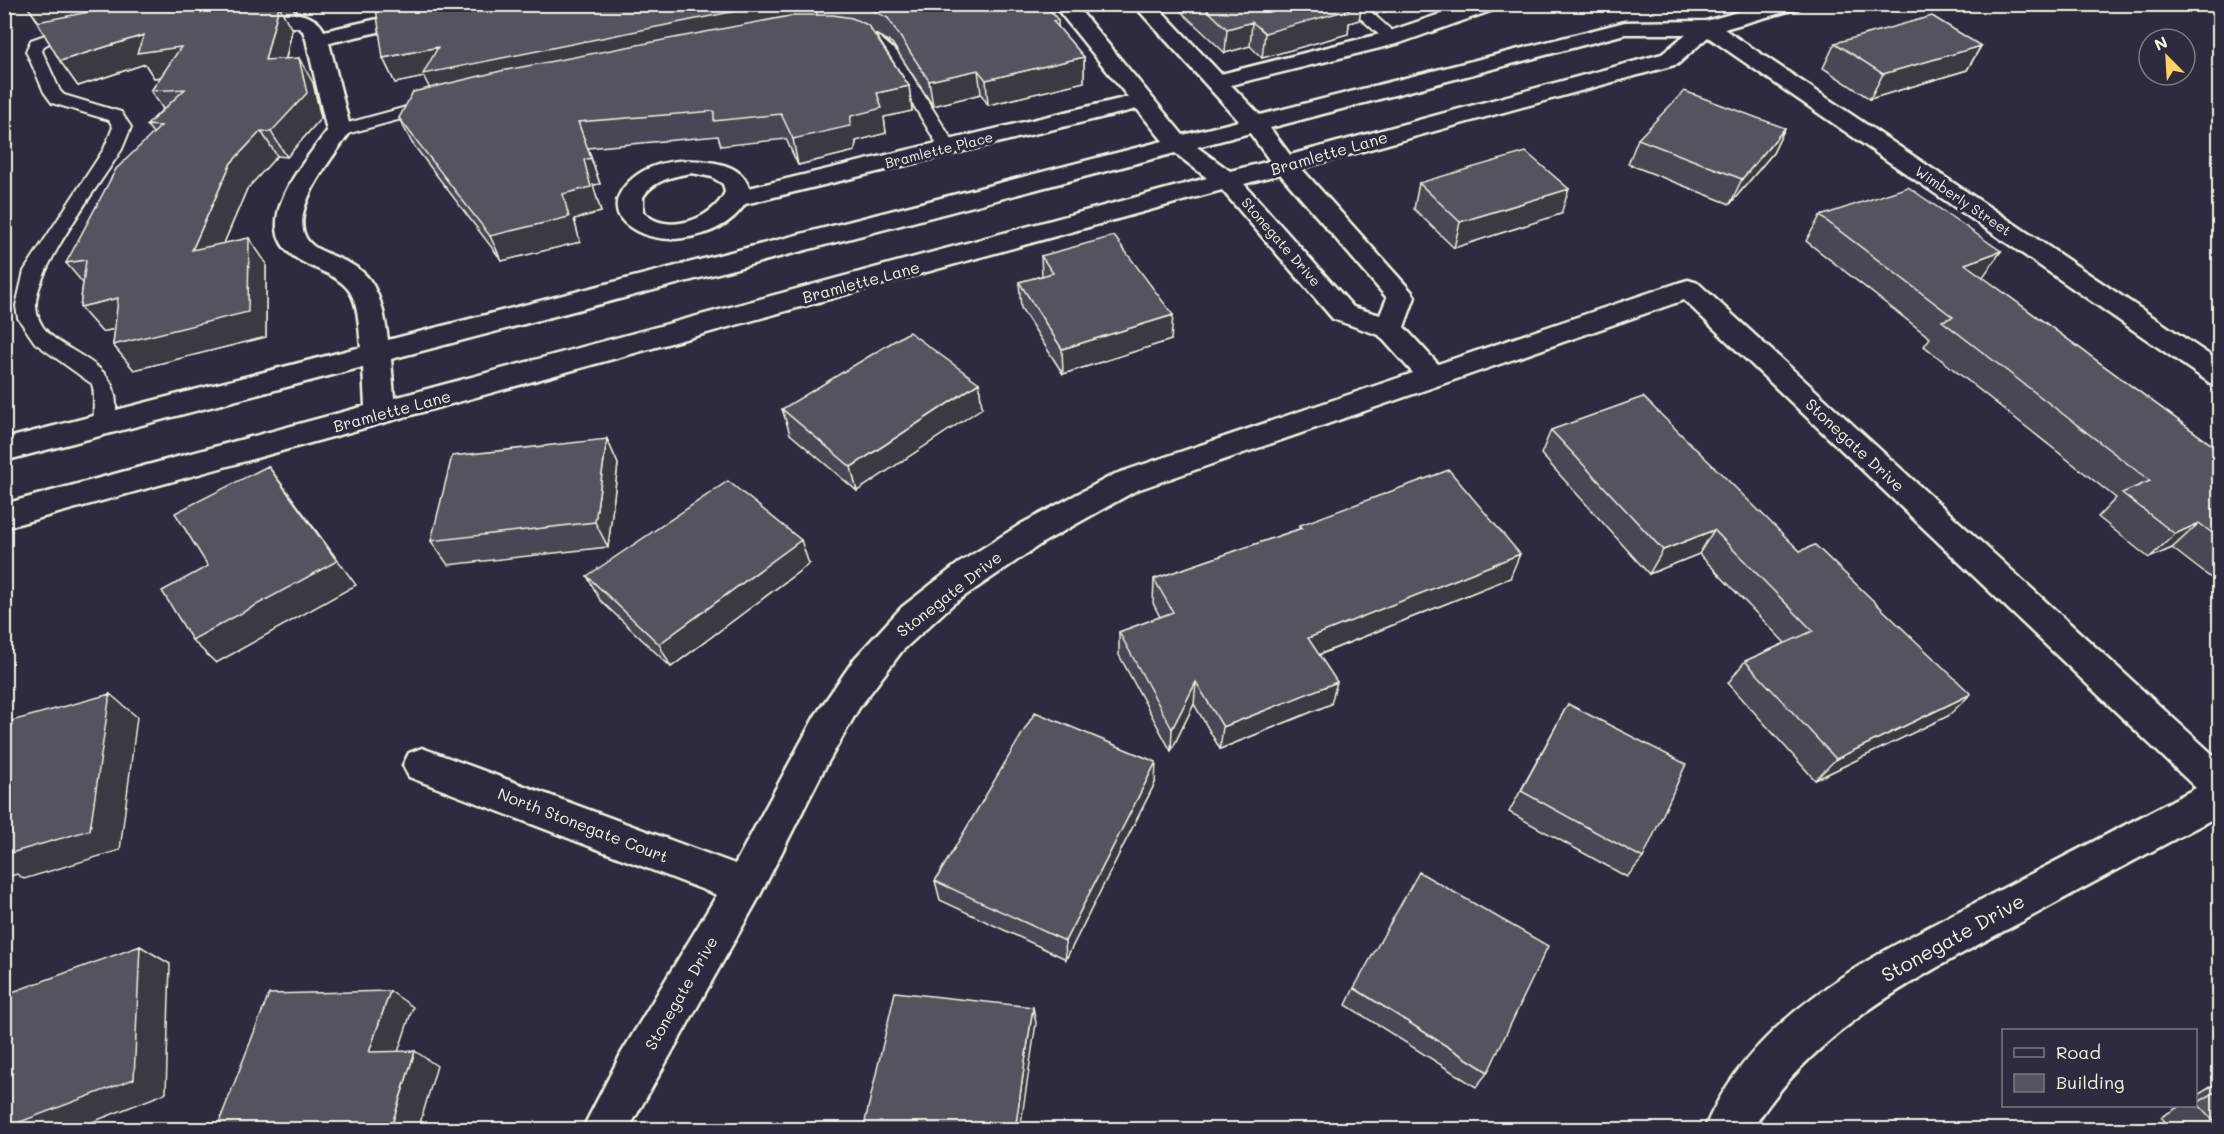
<svg xmlns="http://www.w3.org/2000/svg" width="2224" height="1134" viewBox="0 0 2224 1134" font-family="Mali,sans-serif">
<style>
.lines{fill:none;stroke-linecap:round;stroke-linejoin:round}
.service-casing{stroke:#f4f1e8;stroke-width:4}
.minor-casing{stroke:#f4f1e8;stroke-width:5}
.service{fill:#2f2a3d;fill-rule:evenodd}
.minor{fill:#2f2a3d;fill-rule:evenodd}
.wall{fill:#4a4752;stroke:#f4f1e8;stroke-width:1.5}
.shaded-wall{fill:#3c3942;stroke:#f4f1e8;stroke-width:1.5}
.building{fill:#56525f;stroke:#f4f1e8;stroke-width:1.5}
.labels{text-anchor:middle;stroke-width:6;stroke-linejoin:round;paint-order:stroke}
.far-street-label{font-size:14px;fill:#f4f1e8;stroke:#2f2a3d}
.street-label{font-size:16px;fill:#f4f1e8;stroke:#2f2a3d}
.near-street-label{font-size:20px;fill:#f4f1e8;stroke:#2f2a3d}
</style>
<rect width="100%" height="100%" fill="#2f2a3d"/>
<filter id="ink" filterUnits="userSpaceOnUse"><feTurbulence type="fractalNoise" baseFrequency=".0167" numOctaves="2"/><feDisplacementMap in="SourceGraphic" scale="12" xChannelSelector="R" yChannelSelector="G"/><feConvolveMatrix kernelMatrix="1 2 1 2 8 2 1 2 1" color-interpolation-filters="sRGB"/></filter>
<g filter="url(#ink)">
<g class="lines">
<g class="service-casing">
<path id="service" d="M 1345,4 L 1362,4 L 1400,38 L 1398,41 L 1386,41 Z
M 853,29 L 878,36 L 897,52 L 957,148 L 954,152 L 942,152 L 885,58 L 866,42 L 847,37 L 845,34 Z
M 51,33 L 59,38 L 44,46 L 42,51 L 60,91 L 64,95 L 121,112 L 131,127 L 122,149 C 100,184 36,268 36,305 C 37,355 118,349 116,407 C 116,415 117,423 113,430 L 105,432 L 97,430 C 90,417 97,399 92,384 L 35,343 L 18,318 L 16,306 L 24,271 L 104,149 L 113,127 L 109,120 L 52,103 L 44,92 L 26,51 L 31,40 Z
M 432,100 L 440,105 L 438,109 L 339,136 L 330,131 L 333,127 Z"/>
</g>
<g class="minor-casing">
<path id="minor" d="M 445,4 L 486,4 L 476,10 L 329,43 L 351,131 C 334,156 274,225 318,249 C 335,258 357,263 369,279 C 382,297 385,319 388,340 L 1163,141 L 1137,109 L 745,204 C 731,225 707,235 683,238 C 666,241 644,237 630,227 C 600,207 627,176 652,167 C 673,159 693,159 715,163 C 731,166 744,172 749,188 L 1128,97 L 1053,4 L 1075,4 L 1183,135 L 1239,121 L 1133,4 L 1155,4 L 1221,74 L 1384,33 L 1470,4 L 1502,4 L 1499,8 L 1400,43 L 1231,85 L 1260,115 L 1625,22 L 1706,21 L 1766,4 L 1802,4 L 1799,8 L 1724,29 L 2220,362 L 2220,386 L 2210,383 L 1708,37 L 1678,64 L 1301,168 L 1411,291 L 1415,297 L 1404,327 L 1438,364 L 1678,283 L 1688,280 L 1698,283 L 2220,761 L 2220,815 C 2154,850 2088,885 2023,921 C 1921,975 1814,1028 1752,1130 L 1704,1130 C 1754,1007 1889,948 1998,891 C 2064,857 2130,823 2196,788 L 1684,300 L 1137,490 L 1044,542 L 953,604 L 902,651 L 859,708 L 823,771 L 758,899 L 628,1130 L 582,1130 L 622,1052 L 717,895 L 409,777 L 403,765 L 409,753 L 422,748 L 735,864 L 815,716 L 855,658 L 902,607 L 959,563 L 1021,524 L 1115,474 L 1413,373 L 1379,335 L 1333,319 L 1222,190 L 4,528 L 4,504 L 365,406 L 363,367 L 4,461 L 4,439 L 361,347 C 359,329 359,303 348,289 C 335,273 312,269 296,258 C 247,226 305,161 327,131 L 306,39 L 303,31 L 297,27 L 243,26 L 235,25 L 232,20 L 235,15 L 243,14 C 266,14 313,5 324,31 ZM 1625,34 L 1686,34 L 1662,54 L 1290,155 L 1270,128 ZM 1250,133 L 1270,161 L 1230,171 L 1197,147 ZM 1175,153 L 1207,178 L 394,398 L 391,359 ZM 692,173 L 712,177 L 723,184 L 725,192 C 713,220 666,236 643,212 L 643,197 C 654,180 673,176 692,173 ZM 1280,174 L 1387,298 L 1380,315 L 1353,307 L 1244,184 Z"/>
</g>
<use href="#service" class="service"/>
<use href="#minor" class="minor"/>
</g>
<path class="wall" d="M 26,4 L 298,4 L 296,13 L 282,13 L 292,30 L 286,59 L 313,83 L 321,118 L 287,157 L 277,156 L 247,189 L 224,243 L 266,263 L 266,337 L 134,370 L 113,345 L 115,329 L 102,332 L 80,307 L 83,283 L 66,263 L 153,133 L 147,125 L 163,109 L 151,91 L 161,77 L 154,78 L 145,64 L 78,86 L 60,61 L 38,22 Z
M 380,4 L 1045,4 L 1058,27 L 1084,57 L 1084,82 L 988,105 L 981,94 L 933,106 L 892,43 L 875,34 L 909,86 L 912,111 L 884,117 L 886,133 L 856,141 L 855,151 L 798,165 L 786,139 L 721,146 L 718,136 L 588,148 L 600,184 L 593,185 L 601,212 L 574,219 L 580,242 L 502,261 L 412,143 L 399,118 L 430,88 L 424,77 L 395,83 L 383,58 L 381,6 Z
M 1173,4 L 1362,4 L 1359,20 L 1349,23 L 1348,34 L 1262,58 L 1250,46 L 1225,53 Z
M 1366,4 L 1410,4 L 1377,14 Z
M 1835,43 L 1981,46 L 1967,70 L 1870,99 L 1823,68 Z
M 1785,128 L 1773,153 L 1730,204 L 1628,164 L 1638,139 Z
M 1419,183 L 1561,214 L 1454,248 L 1414,209 Z
M 1820,216 L 2001,251 L 1982,277 L 2220,451 L 2220,585 L 2172,548 L 2149,558 L 2098,517 L 2116,498 L 1924,346 L 1930,338 L 1806,241 Z
M 1041,256 L 1171,340 L 1063,374 L 1021,308 L 1019,282 L 1042,276 Z
M 979,383 L 982,408 L 857,491 L 790,434 L 782,409 Z
M 1643,397 L 1948,716 L 1815,780 L 1728,683 L 1745,661 L 1785,643 L 1699,554 L 1649,574 L 1541,454 L 1551,430 Z
M 607,439 L 618,464 L 608,547 L 448,565 L 431,541 Z
M 1300,525 L 1510,578 L 1319,655 L 1331,704 L 1220,749 L 1194,704 L 1171,751 L 1119,655 L 1119,632 L 1160,617 L 1153,603 L 1154,579 L 1299,529 Z
M 809,564 L 671,667 L 600,600 L 587,576 Z
M 1568,704 L 1643,858 L 1627,877 L 1509,812 Z
M 1155,783 L 1066,959 L 940,900 L 935,881 Z
M 1354,988 L 1488,1072 L 1476,1087 L 1346,1005 Z
M 2220,1081 L 2220,1130 L 2172,1130 L 2161,1117 L 2180,1106 L 2196,1106 L 2196,1096 Z"/>
<path class="shaded-wall" d="M 36,4 L 144,4 L 45,30 L 27,6 Z
M 291,4 L 298,4 L 296,13 Z
M 783,4 L 815,4 L 819,25 L 435,99 L 424,77 L 395,83 L 383,58 L 438,47 Z
M 1342,4 L 1362,4 L 1359,20 L 1349,23 L 1348,34 L 1262,58 L 1265,33 Z
M 1379,4 L 1410,4 L 1377,14 Z
M 279,6 L 292,30 L 280,85 L 265,60 Z
M 1058,20 L 1059,44 L 1053,21 Z
M 1252,22 L 1250,46 L 1225,53 L 1227,29 Z
M 144,35 L 181,47 L 197,71 L 154,78 L 145,64 L 78,86 L 60,61 Z
M 1981,46 L 1967,70 L 1870,99 L 1883,74 Z
M 1084,57 L 1084,82 L 988,105 L 986,80 Z
M 299,58 L 313,83 L 321,118 L 287,157 L 271,132 Z
M 978,70 L 981,94 L 933,106 L 929,81 Z
M 909,86 L 912,111 L 884,117 L 886,133 L 856,141 L 855,151 L 798,165 L 793,139 L 851,116 L 877,93 Z
M 578,122 L 600,184 L 593,185 L 601,212 L 574,219 L 580,242 L 502,261 L 490,236 L 563,194 L 584,160 Z
M 1785,128 L 1773,153 L 1730,204 L 1742,179 Z
M 261,131 L 277,156 L 247,189 L 210,276 L 192,250 L 231,163 Z
M 1569,189 L 1561,214 L 1454,248 L 1460,222 Z
M 249,238 L 266,263 L 266,337 L 134,370 L 113,345 Z
M 2001,251 L 1983,277 L 1948,290 L 1965,264 Z
M 118,298 L 139,323 L 102,332 L 80,307 Z
M 1173,315 L 1171,340 L 1063,374 L 1062,349 Z
M 979,383 L 982,408 L 857,491 L 851,467 Z
M 607,439 L 618,464 L 608,547 L 595,522 Z
M 268,466 L 287,491 L 356,585 L 216,663 L 192,640 Z
M 2199,523 L 2172,548 L 2149,558 L 2175,534 Z
M 1714,530 L 1699,554 L 1649,574 L 1663,550 Z
M 801,540 L 809,564 L 671,667 L 659,644 Z
M 1520,554 L 1510,578 L 1303,661 L 1308,638 Z
M 1196,682 L 1194,704 L 1171,751 L 1172,729 Z
M 1337,682 L 1331,704 L 1220,749 L 1223,727 Z
M 110,694 L 137,717 L 120,850 L 24,879 L 17,874 L 4,878 L 4,855 Z
M 1971,694 L 1948,716 L 1815,780 L 1836,759 Z
M 1156,762 L 1155,783 L 1066,959 L 1065,941 Z
M 140,946 L 170,964 L 166,1093 L 72,1130 L 4,1130 L 4,1128 Z
M 390,991 L 413,1007 L 393,1067 L 369,1052 Z
M 1033,1007 L 1036,1023 L 1020,1130 L 1015,1130 Z
M 415,1051 L 437,1066 L 418,1130 L 390,1130 Z"/>
<path class="building" d="M 130,4 L 279,6 L 265,60 L 299,58 L 307,93 L 271,132 L 261,131 L 231,163 L 192,250 L 249,238 L 248,312 L 113,345 L 118,298 L 80,307 L 86,260 L 66,263 L 116,169 L 161,126 L 147,125 L 185,89 L 151,91 L 181,47 L 137,53 L 144,35 L 60,61 L 37,22 Z
M 390,4 L 783,4 L 736,11 L 423,74 L 438,47 L 383,58 L 376,8 Z
M 859,4 L 1045,4 L 1058,20 L 1053,21 L 1084,57 L 986,80 L 978,70 L 929,81 L 888,18 Z
M 1201,4 L 1346,4 L 1352,9 L 1265,33 L 1252,22 L 1227,29 Z
M 795,15 L 833,15 L 852,18 L 868,25 L 909,86 L 877,93 L 882,108 L 851,116 L 850,126 L 793,139 L 781,114 L 714,121 L 714,111 L 578,122 L 591,158 L 584,160 L 591,187 L 563,194 L 569,217 L 490,236 L 399,118 L 413,92 L 501,71 Z
M 1932,16 L 1981,46 L 1883,74 L 1835,43 Z
M 1684,91 L 1785,128 L 1742,179 L 1638,139 Z
M 1526,152 L 1569,189 L 1460,222 L 1419,183 Z
M 1908,187 L 2001,251 L 1965,264 L 2220,451 L 2220,539 L 2199,523 L 2175,534 L 2122,493 L 2150,481 L 1942,321 L 1953,317 L 1820,216 Z
M 1114,236 L 1173,315 L 1062,349 L 1019,282 L 1053,273 L 1041,256 Z
M 909,332 L 979,383 L 851,467 L 782,409 Z
M 1643,397 L 1800,551 L 1815,545 L 1971,694 L 1836,759 L 1745,661 L 1813,631 L 1714,530 L 1663,550 L 1551,430 Z
M 607,439 L 595,522 L 431,541 L 452,456 Z
M 268,466 L 337,561 L 192,640 L 162,591 L 208,566 L 175,513 Z
M 1449,470 L 1520,554 L 1308,638 L 1337,682 L 1223,727 L 1196,682 L 1172,729 L 1119,632 L 1173,612 L 1154,579 L 1302,528 L 1300,525 Z
M 728,481 L 801,540 L 659,644 L 587,576 Z
M 110,694 L 90,830 L 4,855 L 4,723 Z
M 1568,704 L 1686,764 L 1643,858 L 1521,791 Z
M 1035,712 L 1156,762 L 1065,941 L 935,881 Z
M 1419,872 L 1548,946 L 1488,1072 L 1354,988 Z
M 140,946 L 134,1079 L 4,1128 L 4,995 Z
M 390,991 L 369,1052 L 415,1051 L 390,1130 L 216,1130 L 269,994 Z
M 895,992 L 1033,1007 L 1015,1130 L 863,1130 Z
M 2220,1089 L 2220,1128 L 2197,1103 Z
M 811,1127 L 839,1130 L 810,1130 Z"/>
</g>
<g class="labels">
<g class="far-street-label">
<text transform="translate(939 150) rotate(-14)" y="5">Bramlette Place</text>
<text transform="translate(1963 201) rotate(34)" y="5">Wimberly Street</text>
<text transform="translate(1281 242) rotate(49)" y="5">Stonegate Drive</text>
</g>
<g class="street-label">
<text transform="translate(1329 153) rotate(-16)" y="6">Bramlette Lane</text>
<text transform="translate(861 282) rotate(-15)" y="6">Bramlette Lane</text>
<text transform="translate(392 411) rotate(-15)" y="6">Bramlette Lane</text>
<text transform="translate(1855 445) rotate(43)" y="6">Stonegate Drive</text>
<text transform="translate(949 594) rotate(-38)" y="6">Stonegate Drive</text>
<text transform="translate(583 825) rotate(21)" y="6">North Stonegate Court</text>
<text transform="translate(681 993) rotate(-60)" y="6">Stonegate Drive</text>
</g>
<g class="near-street-label">
<text transform="translate(1953 938) rotate(-29)" y="7">Stonegate Drive</text>
</g>
</g>
<rect width="2224" height="1134" fill="none" stroke="#2f2a3d" stroke-width="24"/>
<rect x="12" y="12" width="2200" height="1110" fill="none" stroke="#f4f1e8" stroke-width="2" filter="url(#ink)"/>
<rect x="2002" y="1029" width="195" height="78" fill="#2f2a3d" stroke="#7e7a81" stroke-width="1.5"/>
<rect x="2014" y="1048" width="30" height="9" fill="#2f2a3d" stroke="#7e7a81" stroke-width="1.5"/>
<text x="2056" y="1059" font-size="18" fill="#f4f1e8">Road</text>
<rect x="2014" y="1074" width="30" height="18" fill="#56525f" stroke="#7e7a81" stroke-width="1.5"/>
<text x="2056" y="1089" font-size="18" fill="#f4f1e8">Building</text>
<g transform="translate(2167 57) rotate(336)"><circle r="28" fill="#2f2a3d" stroke="#7e7a81" stroke-width="1.5"/>
<path d="M0-4.5L10 22L0 15L-10 22Z" fill="#ffd166"/>
<text y="-9" font-size="16" font-weight="bold" text-anchor="middle" fill="#f4f1e8">N</text>
</g>
</svg>
